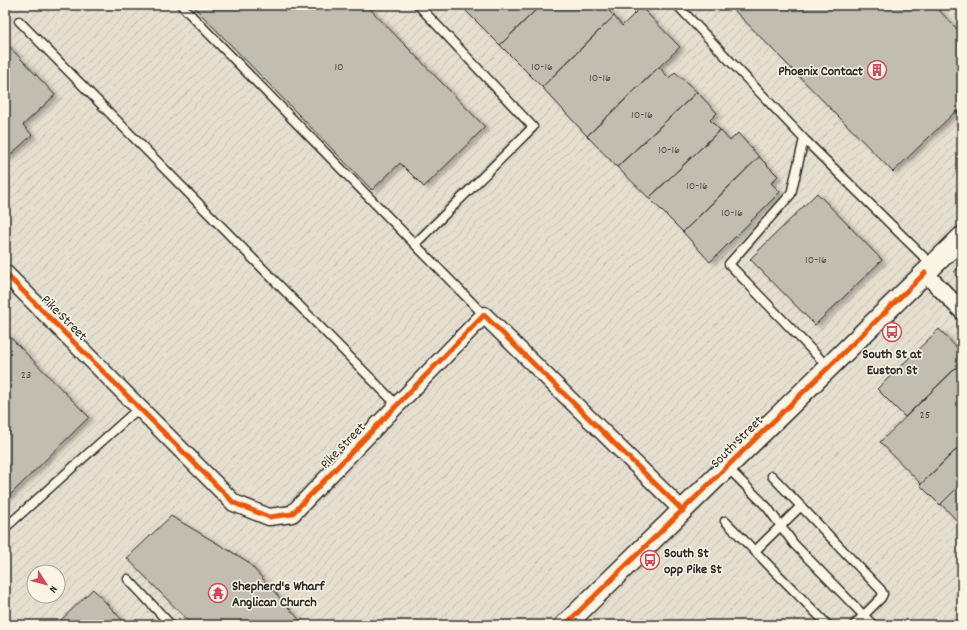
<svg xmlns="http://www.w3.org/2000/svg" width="967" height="630" viewBox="0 0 967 630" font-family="Dekko,sans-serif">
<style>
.industrial{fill:url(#industrial-furrows);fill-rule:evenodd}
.building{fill:#c2bdb1;stroke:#2b2b2b;filter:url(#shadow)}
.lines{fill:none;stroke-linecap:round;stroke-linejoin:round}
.service-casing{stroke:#2b2b2b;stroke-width:11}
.minor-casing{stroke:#2b2b2b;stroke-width:19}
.tertiary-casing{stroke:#2b2b2b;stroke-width:23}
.service{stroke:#fcf5e5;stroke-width:8}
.minor{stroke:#fcf5e5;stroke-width:16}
.tertiary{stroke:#fcf5e5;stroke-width:20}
.cycleway-casing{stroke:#fcf5e5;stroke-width:8}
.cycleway{stroke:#e8590c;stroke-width:5}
.labels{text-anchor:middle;stroke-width:3;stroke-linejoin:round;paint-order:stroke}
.number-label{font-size:12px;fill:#51504c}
.poi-label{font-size:14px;font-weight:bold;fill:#2b2b2b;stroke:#fcf5e5;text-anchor:start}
.street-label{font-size:14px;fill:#2b2b2b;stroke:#fcf5e5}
</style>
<defs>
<pattern id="industrial-furrows" width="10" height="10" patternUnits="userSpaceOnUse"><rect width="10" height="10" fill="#e5dfd0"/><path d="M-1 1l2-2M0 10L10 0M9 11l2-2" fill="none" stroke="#c5c0b3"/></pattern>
<filter id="shadow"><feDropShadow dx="4.5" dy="2.5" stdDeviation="2" flood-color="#0004"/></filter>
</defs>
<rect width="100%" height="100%" fill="#f4edde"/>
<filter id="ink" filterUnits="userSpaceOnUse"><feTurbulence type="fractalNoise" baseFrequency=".025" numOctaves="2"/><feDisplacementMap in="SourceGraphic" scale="8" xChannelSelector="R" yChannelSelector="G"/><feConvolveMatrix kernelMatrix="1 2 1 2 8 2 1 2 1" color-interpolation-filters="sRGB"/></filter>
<g filter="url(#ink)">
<path class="industrial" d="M 5,5 L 962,5 L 962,625 L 5,625 ZM 34,572 L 58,572 L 58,596 L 34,596 Z"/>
<path class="building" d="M 192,5 L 366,5 L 485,127 L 424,187 L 400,163 L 372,190 Z
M 470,5 L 541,5 L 500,45 L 465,10 Z
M 541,5 L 603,5 L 614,16 L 542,87 L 500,45 Z
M 729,5 L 934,5 L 957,29 L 962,25 L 962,117 L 956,111 L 893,172 Z
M 641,7 L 680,47 L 587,136 L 542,87 L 614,16 L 622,26 Z
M 5,42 L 55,95 L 23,125 L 32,135 L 5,160 Z
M 659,67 L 669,78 L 675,72 L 697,92 L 617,167 L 587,136 Z
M 697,92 L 717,113 L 710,120 L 720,130 L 649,198 L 617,167 Z
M 720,130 L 730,141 L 738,133 L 759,157 L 683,232 L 649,198 Z
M 759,157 L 778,176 L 771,183 L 780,192 L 710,262 L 683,232 Z
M 817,193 L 882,260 L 815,325 L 750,259 Z
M 962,264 L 962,282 L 953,273 Z
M 939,329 L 962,353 L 962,362 L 905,417 L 877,389 Z
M 5,332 L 89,417 L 5,500 Z
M 962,362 L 962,444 L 921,484 L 880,442 Z
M 962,444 L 962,483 L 940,505 L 920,485 Z
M 962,483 L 962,526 L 941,504 Z
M 171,516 L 247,561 L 304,625 L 192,625 L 127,558 Z
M 93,589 L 127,625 L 56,625 Z"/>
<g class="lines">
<g class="service-casing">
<path id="service" d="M 181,5 L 484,315
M 677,5 L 804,139 L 933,266
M 19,21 L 397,405
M 804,139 L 791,194 L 729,264 L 828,367
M 415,244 L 533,127 L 418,5
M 727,467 L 767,507 L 794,544 L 873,625
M 772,476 L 881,590 L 883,594 L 881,598 L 854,625
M 725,521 L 828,625
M 5,528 L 139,408
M 755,551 L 801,506
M 128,579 L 171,625"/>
</g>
<g class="minor-casing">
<path id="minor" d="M 5,273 L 234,503 L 269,517 L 292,514 L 484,315 L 683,511
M 925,273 L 962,311"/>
</g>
<g class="tertiary-casing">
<path id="tertiary" d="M 565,625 L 962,237"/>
</g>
<use href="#service" class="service"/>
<use href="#minor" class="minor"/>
<use href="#tertiary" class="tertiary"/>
<g class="cycleway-casing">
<path id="cycleway" d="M 5,273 L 234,503 L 269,517 L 292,514 L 484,315 L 683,511
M 565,625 L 925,273"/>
</g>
<use href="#cycleway" class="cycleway"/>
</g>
</g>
<defs>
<g id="building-ring" transform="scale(1)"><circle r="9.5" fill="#fcf5e5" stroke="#d1495b" stroke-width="1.5"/><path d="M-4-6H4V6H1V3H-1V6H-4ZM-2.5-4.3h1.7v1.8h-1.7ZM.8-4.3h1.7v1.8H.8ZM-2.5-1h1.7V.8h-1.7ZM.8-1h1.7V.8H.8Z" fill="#d1495b"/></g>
<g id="bus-ring" transform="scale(1)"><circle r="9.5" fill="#fcf5e5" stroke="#d1495b" stroke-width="1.5"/><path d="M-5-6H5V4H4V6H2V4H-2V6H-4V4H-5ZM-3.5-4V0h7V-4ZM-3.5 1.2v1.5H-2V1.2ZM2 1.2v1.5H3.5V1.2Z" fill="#d1495b"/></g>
<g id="temple-ring" transform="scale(1)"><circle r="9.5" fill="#fcf5e5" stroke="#d1495b" stroke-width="1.5"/><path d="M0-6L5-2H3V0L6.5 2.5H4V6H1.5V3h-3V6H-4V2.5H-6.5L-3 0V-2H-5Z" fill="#d1495b"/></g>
</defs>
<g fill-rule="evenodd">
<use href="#building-ring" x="877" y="70"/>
<use href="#bus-ring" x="892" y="332"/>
<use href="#bus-ring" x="650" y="560"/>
<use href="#temple-ring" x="218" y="593"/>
</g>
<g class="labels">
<g class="number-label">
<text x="339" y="70">10</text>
<text x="542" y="70">10-16</text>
<text x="600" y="81">10-16</text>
<text x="642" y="118">10-16</text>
<text x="669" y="153">10-16</text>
<text x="697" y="189">10-16</text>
<text x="732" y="216">10-16</text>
<text x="816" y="263">10-16</text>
<text x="26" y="378">23</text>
<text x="925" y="418">25</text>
</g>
<g class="poi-label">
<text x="863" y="75" text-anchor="end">Phoenix Contact</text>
<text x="892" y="358" text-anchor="middle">South St at<tspan x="892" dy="16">Euston St</tspan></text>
<text x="664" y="557">South St<tspan x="664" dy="16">opp Pike St</tspan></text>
<text x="232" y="590">Shepherd's Wharf<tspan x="232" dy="16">Anglican Church</tspan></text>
</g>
<g class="street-label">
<text transform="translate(65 317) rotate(45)" y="5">Pike Street</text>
<text transform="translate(736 441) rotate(-45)" y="5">South Street</text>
<text transform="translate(342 445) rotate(-46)" y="5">Pike Street</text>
</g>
</g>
<rect width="967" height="630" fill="none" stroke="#fcf5e5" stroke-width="20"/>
<rect x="10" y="10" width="947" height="610" fill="none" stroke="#2b2b2b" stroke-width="1.5" filter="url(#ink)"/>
<g transform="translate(46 584) rotate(126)"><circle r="19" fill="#fcf5e5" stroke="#a8a49b"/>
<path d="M0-3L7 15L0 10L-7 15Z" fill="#d1495b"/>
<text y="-6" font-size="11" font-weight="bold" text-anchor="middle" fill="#2b2b2b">N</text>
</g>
</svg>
